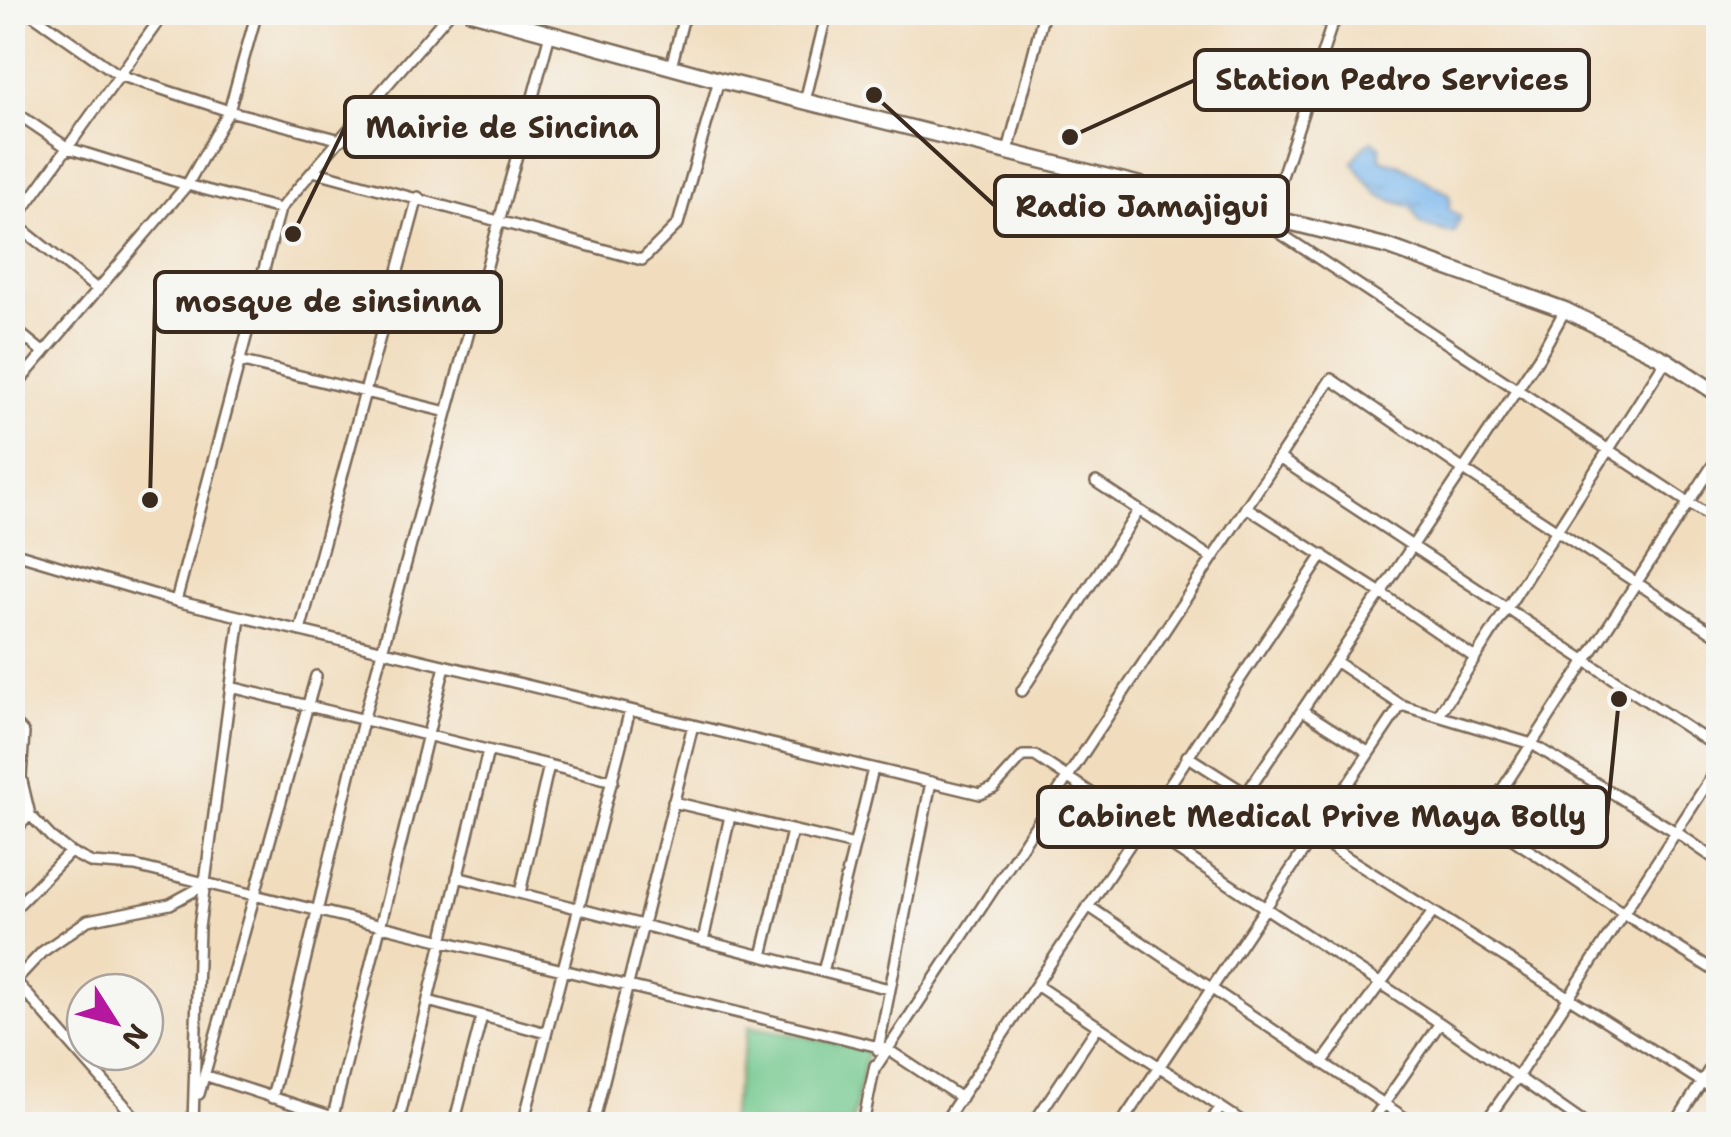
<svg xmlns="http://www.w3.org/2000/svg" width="1731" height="1137" viewBox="0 0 1731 1137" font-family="'Shantell Sans',sans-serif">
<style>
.park{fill:#72c88d;stroke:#567956;stroke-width:2.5}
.water{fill:url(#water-ripples);stroke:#5c7186;stroke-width:2.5}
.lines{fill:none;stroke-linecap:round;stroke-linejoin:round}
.street-casing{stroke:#7b6956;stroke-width:14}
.primary-casing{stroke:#7b6956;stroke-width:19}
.street{stroke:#fff;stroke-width:9}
.primary{stroke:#fff;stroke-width:14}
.leader{fill:none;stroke:#3b2a1e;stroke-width:4}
.callout-dot{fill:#3b2a1e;stroke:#f6f6f2;stroke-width:4}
.callout{fill:#f6f6f2;stroke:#3b2a1e;stroke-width:4}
.callout-label{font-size:30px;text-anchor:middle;font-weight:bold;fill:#3b2a1e}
</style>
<defs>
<pattern id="water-ripples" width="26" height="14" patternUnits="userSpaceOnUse" patternTransform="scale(2.5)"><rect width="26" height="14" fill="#7cb8ee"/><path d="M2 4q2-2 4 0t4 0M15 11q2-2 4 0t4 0" fill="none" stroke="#6796c0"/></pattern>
</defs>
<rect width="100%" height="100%" fill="#f6f6f2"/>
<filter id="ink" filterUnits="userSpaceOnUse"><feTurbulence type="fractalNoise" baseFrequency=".01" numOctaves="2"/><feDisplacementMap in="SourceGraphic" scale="20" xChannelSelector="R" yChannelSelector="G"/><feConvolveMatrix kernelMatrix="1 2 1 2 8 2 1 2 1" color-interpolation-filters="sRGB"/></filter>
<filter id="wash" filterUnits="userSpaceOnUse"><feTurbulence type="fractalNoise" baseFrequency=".0048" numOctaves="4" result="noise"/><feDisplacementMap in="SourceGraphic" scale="40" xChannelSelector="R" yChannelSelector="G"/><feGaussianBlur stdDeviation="2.25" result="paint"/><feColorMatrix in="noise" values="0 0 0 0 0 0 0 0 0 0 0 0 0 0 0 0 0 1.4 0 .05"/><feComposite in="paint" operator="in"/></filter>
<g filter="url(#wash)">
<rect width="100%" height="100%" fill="#f1ddbe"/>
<path class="park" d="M 749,1026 L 868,1049 L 852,1124 L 729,1124 Z"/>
<path class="water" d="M 1373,141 L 1380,146 L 1380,159 L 1400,165 L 1448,194 L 1450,200 L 1448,209 L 1460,217 L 1454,233 L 1428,227 L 1419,222 L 1412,208 C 1402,202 1390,202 1380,195 C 1371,189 1360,172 1353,162 L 1363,147 Z"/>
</g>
<g filter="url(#ink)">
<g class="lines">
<g class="street-casing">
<path id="street" d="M 29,12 L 119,75 L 229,111 L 341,140
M 1318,12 L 1331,27
M 671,67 L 685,12
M 805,101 L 827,12
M 12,110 L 68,148 L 187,185 L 280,209
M 1008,151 L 1044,12
M 313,171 L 642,260 L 678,224 L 719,80
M 1269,216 L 1331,27 L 1343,12
M 1257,218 L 1718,522
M 12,221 L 98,290
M 14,222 L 165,12
M 394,285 L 476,307
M 12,327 L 44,353
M 239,361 L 447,412
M 12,390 L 187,185 L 229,111 L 257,12
M 1718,457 L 1483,819 L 1623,913 L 1718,973
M 1279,458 L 1718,748
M 1096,482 L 1212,558
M 1246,507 L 1381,593 L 1475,658
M 12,552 L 176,601 L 980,794 L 994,788 L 1023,756 L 1035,756 L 1440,1023 L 1585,1124
M 176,601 L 280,209 L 450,12
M 300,631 L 418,197
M 231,687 L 613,781
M 1022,691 L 1139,510
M 1401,705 L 1532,744 L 1676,832 L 1718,861
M 1302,710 L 1368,752
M 1438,716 L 1666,360
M 12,720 L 24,733 L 21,777 L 30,815 L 51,837 L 70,852 L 92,863 L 135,866 L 879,1047 L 887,1049 L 961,1098
M 1187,756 L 1718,1092
M 1246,794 L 1539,357 L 1565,310
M 12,800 L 30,815 L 12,833
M 673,802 L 854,845
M 457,877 L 889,989
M 520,893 L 549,765
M 1088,906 L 1414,1124
M 12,911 L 70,852
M 703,941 L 730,816
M 762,956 L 792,831
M 823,972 L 873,769
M 14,979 L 141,1124
M 12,984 L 42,952 L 88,920 L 170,904 L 205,885
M 1036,985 L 1246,1124
M 428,1001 L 546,1033
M 878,1050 L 931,782
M 1322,1063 L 1433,912
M 874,1070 L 1331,379 L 1464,470 L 1718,636
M 204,1075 L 333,1117
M 199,1094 L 316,676
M 272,1098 L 363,721 L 550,34
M 193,1124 L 199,928 L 240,617
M 331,1124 L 445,666
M 398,1124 L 488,751
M 454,1124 L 482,1016
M 523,1124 L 630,710
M 593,1124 L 693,725
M 863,1124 L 875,1065
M 943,1124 L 1323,555
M 1033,1124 L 1098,1026
M 1121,1124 L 1401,705 L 1335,661
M 1209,1124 L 1220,1108
M 1370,1124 L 1440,1023
M 1484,1124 L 1518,1076 L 1718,767
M 1675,1124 L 1718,1056"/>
</g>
<g class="primary-casing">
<path id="primary" d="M 471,12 L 719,80 L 1389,247 L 1565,310 L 1666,360 L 1718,394"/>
</g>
<use href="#street" class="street"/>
<use href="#primary" class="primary"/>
</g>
</g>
<path class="leader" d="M1070 137L1195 80M293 234L345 127M874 95L995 206M150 500L155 302M1619 699L1607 817"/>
<g class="callout-dot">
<circle cx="1070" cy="137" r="10"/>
<circle cx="293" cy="234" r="10"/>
<circle cx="874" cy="95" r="10"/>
<circle cx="150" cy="500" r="10"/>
<circle cx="1619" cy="699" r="10"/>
</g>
<g class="callout">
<rect x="1195" y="50" width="394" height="60" rx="10"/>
<rect x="345" y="97" width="313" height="60" rx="10"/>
<rect x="995" y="176" width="293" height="60" rx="10"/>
<rect x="155" y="272" width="346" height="60" rx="10"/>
<rect x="1038" y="787" width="569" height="60" rx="10"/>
</g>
<g class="callout-label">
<text x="1392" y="90">Station Pedro Services</text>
<text x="502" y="138">Mairie de Sincina</text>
<text x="1142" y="217">Radio Jamajigui</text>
<text x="328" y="312">mosque de sinsinna</text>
<text x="1322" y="827">Cabinet Medical Prive Maya Bolly</text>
</g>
<rect width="1731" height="1137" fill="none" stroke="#f6f6f2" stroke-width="50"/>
<g transform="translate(115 1022) rotate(126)"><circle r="48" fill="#f6f6f2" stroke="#aba49d" stroke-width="2.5"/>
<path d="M0-8L18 38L0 25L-18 38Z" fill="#b5179e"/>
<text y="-15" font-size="28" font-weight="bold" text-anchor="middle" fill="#3b2a1e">N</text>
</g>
</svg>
